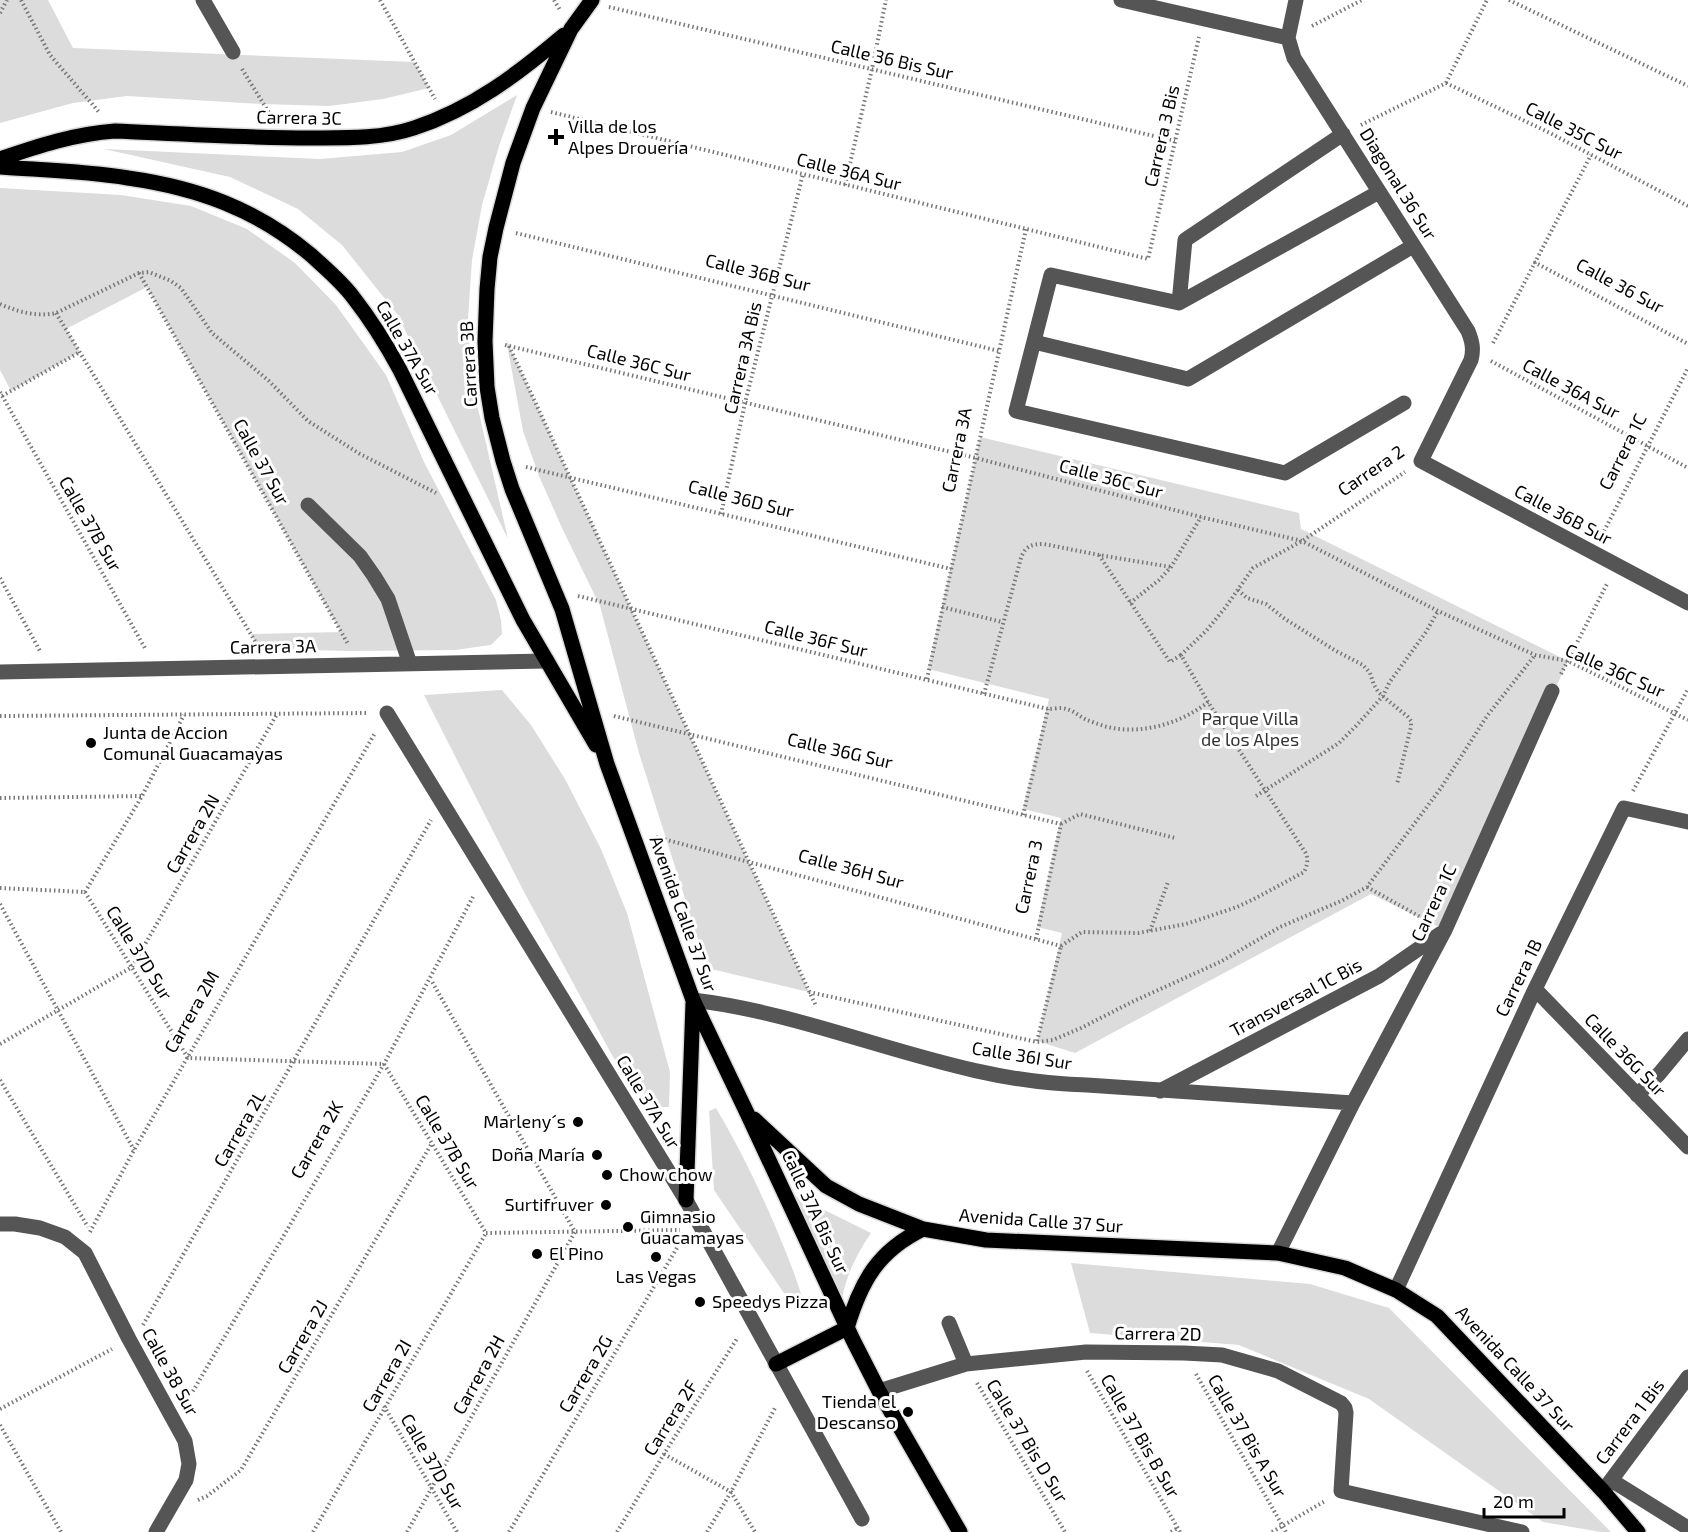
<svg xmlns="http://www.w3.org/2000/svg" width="1688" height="1532" viewBox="0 0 1688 1532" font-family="'Exo 2',sans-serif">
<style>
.green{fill:#dcdcdc}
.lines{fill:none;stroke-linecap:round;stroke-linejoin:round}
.major-casing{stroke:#dbdbdb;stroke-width:18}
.path{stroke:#777;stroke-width:4;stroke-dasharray:1.5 3;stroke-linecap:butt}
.minor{stroke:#555;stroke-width:15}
.major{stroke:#000;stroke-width:15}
.poi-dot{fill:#000;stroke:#fff;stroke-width:2}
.labels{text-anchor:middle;stroke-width:6;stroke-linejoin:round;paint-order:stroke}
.street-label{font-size:18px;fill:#000;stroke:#fff}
.poi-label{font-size:18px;fill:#000;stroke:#fff;text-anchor:start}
.park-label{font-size:18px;fill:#333;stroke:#fff}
</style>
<rect width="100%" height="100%" fill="#fff"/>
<path class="green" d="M 0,0 L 48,0 L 73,48 L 414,62 L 429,88 L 383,99 L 329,106 L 262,104 L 127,96 L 73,103 L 0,123 Z
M 517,95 L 499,146 L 482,205 L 472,260 L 468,319 L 471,378 L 508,539 L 397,314 L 342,245 L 298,209 L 230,177 L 104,149 L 320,159 L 402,152 L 451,135 Z
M 0,188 L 121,195 L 191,206 L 247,229 L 295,263 L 336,305 L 386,375 L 424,462 L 496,600 L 501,620 L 502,634 L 491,645 L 455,650 L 352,651 L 259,649 L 251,634 L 341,632 L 147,287 L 66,329 L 80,352 L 11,391 L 0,370 Z
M 506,339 L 809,992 L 707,968 L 639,753 L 600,606 L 562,528 L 539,476 L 523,431 Z
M 980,437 L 1299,513 L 1301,529 L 1568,661 L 1445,930 L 1371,894 L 1075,1053 L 1037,1041 L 1062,933 L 1037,927 L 1061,818 L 1023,809 L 1049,699 L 928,669 Z
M 502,690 L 531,725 L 565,779 L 601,849 L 627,913 L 670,1072 L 669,1107 L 655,1107 L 613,1057 L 523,890 L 424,695 Z
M 716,1108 C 738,1145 756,1182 773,1221 C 784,1247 795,1273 803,1300 L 792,1305 L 714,1190 L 709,1111 Z
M 796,1196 L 871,1233 C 856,1256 848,1271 842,1298 Z
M 1071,1263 L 1310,1284 L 1389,1308 L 1611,1532 L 1601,1532 L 1543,1522 L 1369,1399 L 1239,1345 L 1090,1333 Z"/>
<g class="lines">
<g class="major-casing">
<path id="major" d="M 592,0 L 571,29 L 533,108 L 513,163 L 496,228 L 490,257 L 487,289 L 485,341 L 487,387 L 492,418 L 503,461 L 512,489 L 562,609 L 607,764 L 693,1000 L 747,1113 L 853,1340 L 879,1391 L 960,1532
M 0,159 C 38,146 74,134 115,131 C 180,134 245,138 311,138 C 345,138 381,139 414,128 C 472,109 518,74 564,35
M 0,167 C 42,170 86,171 128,178 C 198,188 256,209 311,255 C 325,268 341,281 353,297 C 371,320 386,344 400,370 L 523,620 L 596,745
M 754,1119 L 826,1186 L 859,1204 L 923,1229 L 986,1240 L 1278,1253 L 1345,1268 L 1396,1290 L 1437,1316 L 1603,1491 L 1638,1532
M 686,1200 L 693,1003
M 776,1364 L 847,1328 C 861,1281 878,1251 923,1229"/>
</g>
<path class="path" d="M 21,0 L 50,55 L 99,112
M 380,0 L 435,99
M 554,0 L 560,10
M 1509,0 L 1688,86
M 609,7 L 1175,141
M 0,13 L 7,0
M 1312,26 L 1362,0
M 242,69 L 271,116
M 1446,83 L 1550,133 L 1688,206
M 1446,83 L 1487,0
M 551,112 L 1148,259 L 1199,37
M 1361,125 L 1446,83
M 845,185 L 872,69 L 886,0
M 516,233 L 999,351
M 1534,262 L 1688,344
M 139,273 L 348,644
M 0,304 C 18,312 37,317 56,313 L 139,273 L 149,272 L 171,281 L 181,288 L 212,333 L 269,381 L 308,421 L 360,454 L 436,493
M 56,313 L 258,646
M 1493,343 L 1591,155
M 505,345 L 976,458 L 1201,517 L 1302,541 L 1438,611 L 1535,655 L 1568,661 L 1688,720
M 509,346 L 816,1006
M 1491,361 L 1688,468
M 0,392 L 146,650
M 2,396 L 80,352
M 526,467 L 951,569
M 721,514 L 745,403 L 803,174
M 1602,535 L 1688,368
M 1099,555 L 1170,662 L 1181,655
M 0,578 L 40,651
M 1238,590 L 1247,598 L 1266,604 L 1285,619 L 1336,651 L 1363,665 L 1370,673 L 1374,685 L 1379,693 L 1408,717 L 1411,721 L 1411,727 L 1397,784
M 578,596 L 1048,709 C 1053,709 1061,707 1066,709 C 1073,710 1080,717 1087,720 C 1092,722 1098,724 1104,726 C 1138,736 1181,724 1208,702
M 1130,603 L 1159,580 L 1171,567 L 1201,517
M 942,607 L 1002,622
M 1561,674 L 1608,582
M 927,679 L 1026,229
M 984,694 L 1021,558 C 1025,546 1032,544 1044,544 L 1099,555 L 1171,567
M 0,716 L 368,713
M 614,716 L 1061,824
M 1633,791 L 1688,689
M 1256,796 L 1339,743 L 1356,726 L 1383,696 L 1389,683 L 1426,632 L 1438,611
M 0,798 L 142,796
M 1023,815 L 1048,709
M 1061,824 L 1080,814 L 1175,838
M 656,837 L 1061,946
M 1367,887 L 1424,919
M 0,888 L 85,892
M 85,892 L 188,1058 L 384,1064 L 486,1233
M 85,892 L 142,796 L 184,715
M 0,904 L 134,1150
M 1150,931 L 1168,882
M 1036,939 L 1061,824
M 1061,946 L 1082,932 L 1138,933 L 1186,924 L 1237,907 L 1256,898 L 1304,872 C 1307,866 1309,859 1305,852 L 1208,702 L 1181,655 L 1206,631 L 1225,608 L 1253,568 L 1302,541 L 1405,472
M 809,992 L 1037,1042 L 1053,1040 L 1081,1028 L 1134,1001 L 1220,962 L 1280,927 L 1341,901 L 1367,887 L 1441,788 L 1487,716 L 1535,655
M 1037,1041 L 1061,946
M 0,1044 L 132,967 L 277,714
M 0,1080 L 88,1227
M 90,1232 L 134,1150 L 375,733
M 486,1233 L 680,1230
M 143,1325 L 431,820
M 1087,1371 L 1180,1532
M 1196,1374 L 1286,1532
M 977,1383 L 1065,1532
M 186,1403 L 384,1064 L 474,895
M 384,1406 L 457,1532
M 0,1409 L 112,1349
M 0,1425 L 61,1532
M 664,1454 L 731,1492 L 755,1532
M 198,1500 L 207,1496 L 241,1470 L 432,1143
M 313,1532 L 486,1233
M 407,1532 L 575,1232 L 431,980
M 509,1532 L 684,1236
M 617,1532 L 664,1454 L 738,1337
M 707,1532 L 731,1492 L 776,1406
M 1171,1532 L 1178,1528
M 1272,1532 L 1325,1501"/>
<path class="minor" d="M 203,0 L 233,52
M 1121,0 L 1288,38
M 1296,0 L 1288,38 L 1294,58 L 1468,331 C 1472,341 1474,349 1471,360 L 1421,461 L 1688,603
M 1379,192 L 1179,303 L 1051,275 L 1016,411 L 1285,473 L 1404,403
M 1179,303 L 1185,240 L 1343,134
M 1034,342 L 1188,379 L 1413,246
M 308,505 L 360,556 L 374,576 L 388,599 L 410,664
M 0,672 L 547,661
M 387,713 L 686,1200 L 862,1519
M 1535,989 L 1688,1147
M 693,1000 C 827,1016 951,1083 1087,1085 L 1353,1103
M 1160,1091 L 1379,976 L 1440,934
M 1637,1095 L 1659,1074 L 1688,1039
M 0,1224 L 15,1224 L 40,1228 L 65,1237 L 85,1253 L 129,1339 L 185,1441 L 189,1464 L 186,1480 L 156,1532
M 1278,1253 L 1353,1103 L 1445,930 L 1552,691
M 1396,1290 L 1535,989 L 1624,808 L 1688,822
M 949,1323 L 966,1364
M 879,1391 L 966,1364 L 1086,1352 L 1184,1353 L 1222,1355 L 1278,1371 L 1341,1403 L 1345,1408 L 1346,1413 L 1341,1491 L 1522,1532
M 1611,1480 L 1688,1528
M 1603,1491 L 1688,1377"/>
<use href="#major" class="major"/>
</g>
<g class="poi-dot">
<path d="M553 128h6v6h6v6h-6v6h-6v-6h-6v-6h6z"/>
<circle cx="91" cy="743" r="6"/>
<circle cx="578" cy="1122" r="6"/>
<circle cx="597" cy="1155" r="6"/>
<circle cx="607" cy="1175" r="6"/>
<circle cx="606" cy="1205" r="6"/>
<circle cx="628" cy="1227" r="6"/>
<circle cx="537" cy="1254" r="6"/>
<circle cx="656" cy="1257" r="6"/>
<circle cx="700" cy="1302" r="6"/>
<circle cx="908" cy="1412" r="6"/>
</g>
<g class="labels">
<g class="street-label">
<text transform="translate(892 60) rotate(13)" y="6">Calle 36 Bis Sur</text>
<text transform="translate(299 118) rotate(1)" y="6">Carrera 3C</text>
<text transform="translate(1574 131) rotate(27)" y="6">Calle 35C Sur</text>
<text transform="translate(1162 136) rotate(-77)" y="6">Carrera 3 Bis</text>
<text transform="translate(849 172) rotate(14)" y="6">Calle 36A Sur</text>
<text transform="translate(1398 184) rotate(58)" y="6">Diagonal 36 Sur</text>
<text transform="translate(758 273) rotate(14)" y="6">Calle 36B Sur</text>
<text transform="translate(1620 286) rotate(28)" y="6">Calle 36 Sur</text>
<text transform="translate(407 348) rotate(60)" y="6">Calle 37A Sur</text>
<text transform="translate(743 358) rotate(-77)" y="6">Carrera 3A Bis</text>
<text transform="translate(639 363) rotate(14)" y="6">Calle 36C Sur</text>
<text transform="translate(469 364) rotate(-93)" y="6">Carrera 3B</text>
<text transform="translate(1571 389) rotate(28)" y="6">Calle 36A Sur</text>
<text transform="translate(957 450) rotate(-78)" y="6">Carrera 3A</text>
<text transform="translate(1623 452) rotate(-63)" y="6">Carrera 1C</text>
<text transform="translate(261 462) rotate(61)" y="6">Calle 37 Sur</text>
<text transform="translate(1371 471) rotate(-34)" y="6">Carrera 2</text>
<text transform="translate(1111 479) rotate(15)" y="6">Calle 36C Sur</text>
<text transform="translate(741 499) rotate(14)" y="6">Calle 36D Sur</text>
<text transform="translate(1563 515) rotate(28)" y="6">Calle 36B Sur</text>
<text transform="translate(90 524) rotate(60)" y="6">Calle 37B Sur</text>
<text transform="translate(816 639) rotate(14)" y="6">Calle 36F Sur</text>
<text transform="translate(273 647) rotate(-1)" y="6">Carrera 3A</text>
<text transform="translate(1615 671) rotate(24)" y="6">Calle 36C Sur</text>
<text transform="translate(840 751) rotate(13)" y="6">Calle 36G Sur</text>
<text transform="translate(193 834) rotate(-60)" y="6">Carrera 2N</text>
<text transform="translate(851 869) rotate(15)" y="6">Calle 36H Sur</text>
<text transform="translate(1029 877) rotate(-78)" y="6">Carrera 3</text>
<text transform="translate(1434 903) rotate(-65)" y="6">Carrera 1C</text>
<text transform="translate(683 914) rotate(70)" y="6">Avenida Calle 37 Sur</text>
<text transform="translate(139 953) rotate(58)" y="6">Calle 37D Sur</text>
<text transform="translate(1519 978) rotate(-64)" y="6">Carrera 1B</text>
<text transform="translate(1296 998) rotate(-28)" y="6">Transversal 1C Bis</text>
<text transform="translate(192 1012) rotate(-60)" y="6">Carrera 2M</text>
<text transform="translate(1625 1055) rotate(46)" y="6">Calle 36G Sur</text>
<text transform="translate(1022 1056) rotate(9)" y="6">Calle 36I Sur</text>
<text transform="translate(648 1102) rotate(59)" y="6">Calle 37A Sur</text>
<text transform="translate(240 1129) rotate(-60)" y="6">Carrera 2L</text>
<text transform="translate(317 1140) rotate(-60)" y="6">Carrera 2K</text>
<text transform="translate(447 1142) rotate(59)" y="6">Calle 37B Sur</text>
<text transform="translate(815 1212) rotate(65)" y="6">Calle 37A Bis Sur</text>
<text transform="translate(1041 1221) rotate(4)" y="6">Avenida Calle 37 Sur</text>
<text transform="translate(1158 1334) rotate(1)" y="6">Carrera 2D</text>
<text transform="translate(303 1337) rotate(-60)" y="6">Carrera 2J</text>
<text transform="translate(1515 1369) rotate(47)" y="6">Avenida Calle 37 Sur</text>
<text transform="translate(170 1372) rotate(61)" y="6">Calle 38 Sur</text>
<text transform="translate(586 1374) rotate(-59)" y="6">Carrera 2G</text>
<text transform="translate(479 1375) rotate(-61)" y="6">Carrera 2H</text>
<text transform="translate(387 1376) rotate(-60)" y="6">Carrera 2I</text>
<text transform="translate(671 1418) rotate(-58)" y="6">Carrera 2F</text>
<text transform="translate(1630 1422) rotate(-53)" y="6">Carrera 1 Bis</text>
<text transform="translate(1140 1436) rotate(60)" y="6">Calle 37 Bis B Sur</text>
<text transform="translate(1247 1436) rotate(60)" y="6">Calle 37 Bis A Sur</text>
<text transform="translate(1027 1441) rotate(59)" y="6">Calle 37 Bis D Sur</text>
<text transform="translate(432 1462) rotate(60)" y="6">Calle 37D Sur</text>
</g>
<g class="poi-label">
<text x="568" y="133">Villa de los<tspan x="568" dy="21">Alpes Drouería</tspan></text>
<text x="103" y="739">Junta de Accion<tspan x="103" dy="21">Comunal Guacamayas</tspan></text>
<text x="566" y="1128" text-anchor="end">Marleny´s</text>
<text x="585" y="1161" text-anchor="end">Doña María</text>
<text x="619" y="1181">Chow chow</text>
<text x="594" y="1211" text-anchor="end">Surtifruver</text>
<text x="640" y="1223">Gimnasio<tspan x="640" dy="21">Guacamayas</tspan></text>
<text x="549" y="1260">El Pino</text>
<text x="656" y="1283" text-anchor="middle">Las Vegas</text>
<text x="712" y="1308">Speedys Pizza</text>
<text x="896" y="1408" text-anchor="end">Tienda el<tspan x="896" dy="21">Descanso</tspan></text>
</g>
<g class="park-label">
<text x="1250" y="725">Parque Villa<tspan x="1250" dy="21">de los Alpes</tspan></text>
</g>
</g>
<path d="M1484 1508v9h80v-9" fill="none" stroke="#000000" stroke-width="3"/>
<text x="1493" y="1508" font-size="18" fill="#000000" stroke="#ffffff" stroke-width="4.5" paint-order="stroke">20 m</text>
</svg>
